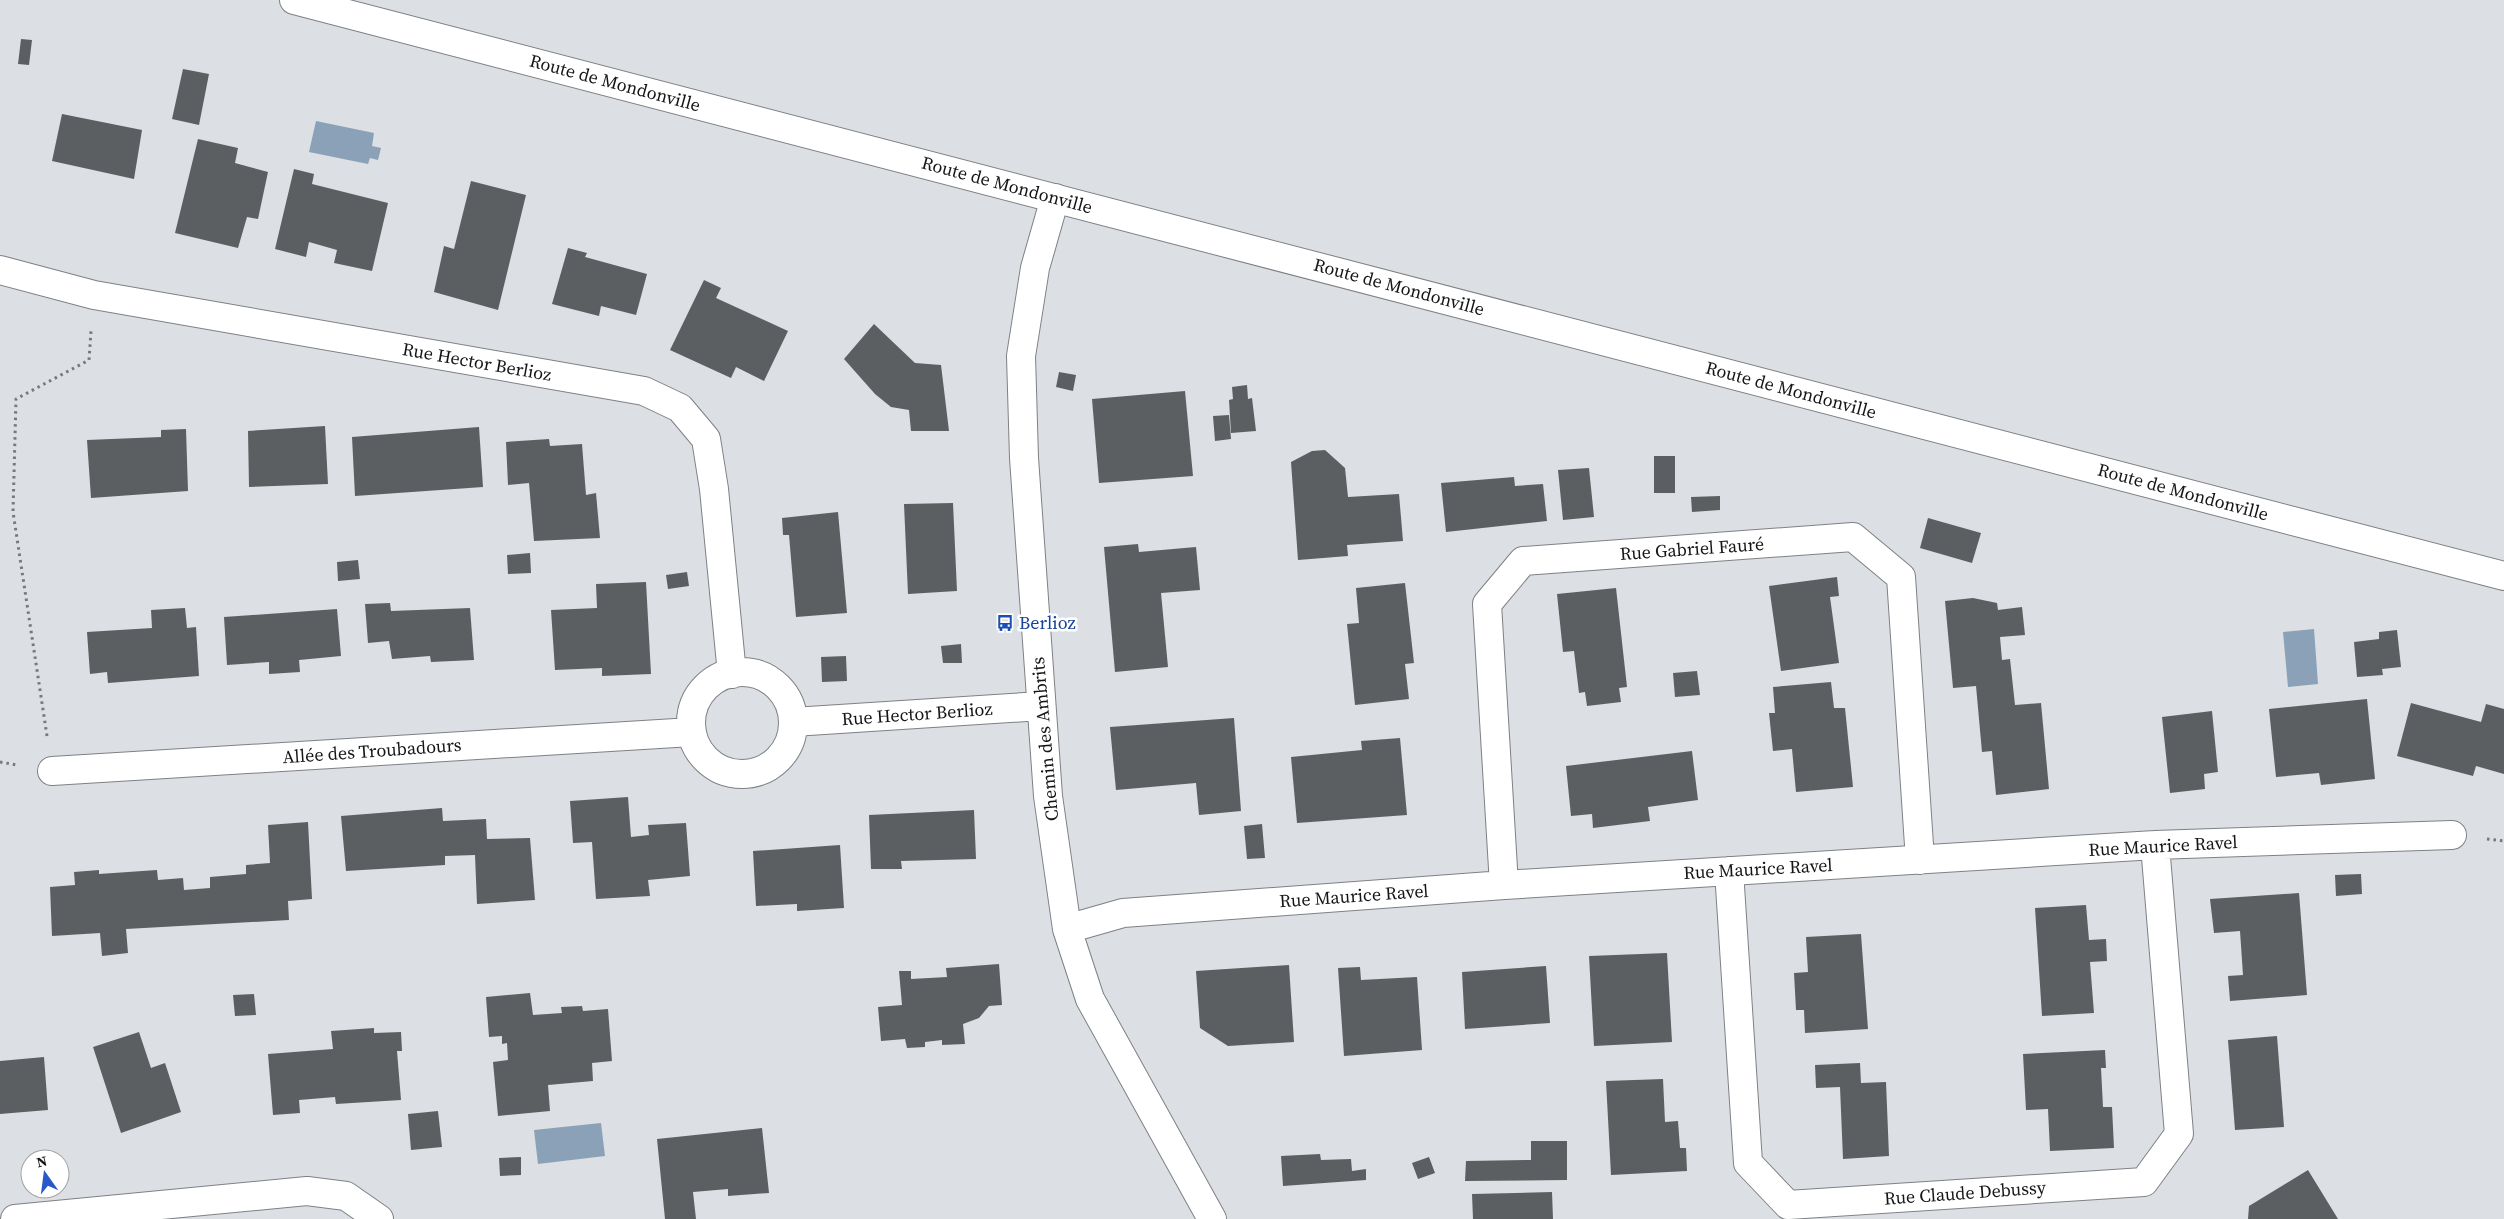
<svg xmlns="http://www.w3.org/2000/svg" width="2504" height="1219" viewBox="0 0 2504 1219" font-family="'Source Serif 4',serif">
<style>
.water{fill:#8aa1b7}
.building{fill:#5c5f62}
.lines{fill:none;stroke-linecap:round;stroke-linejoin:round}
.minor-casing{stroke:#7e8184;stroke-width:30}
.major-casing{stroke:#7e8184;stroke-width:30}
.path{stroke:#76787b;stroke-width:3;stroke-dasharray:2.5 4;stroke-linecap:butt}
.minor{stroke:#fff;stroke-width:28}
.major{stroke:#fff;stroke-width:28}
.labels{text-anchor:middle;stroke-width:5;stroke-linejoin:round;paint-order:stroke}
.street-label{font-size:18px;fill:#141516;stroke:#fff}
.transit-label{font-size:18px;fill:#164399;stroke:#fff;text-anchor:start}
</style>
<rect width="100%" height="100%" fill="#dcdfe3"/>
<path class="water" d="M 316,121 L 374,133 L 372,146 L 381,148 L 378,160 L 370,158 L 368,164 L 309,152 Z
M 2314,629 L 2318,684 L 2288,687 L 2283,632 Z
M 601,1123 L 605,1156 L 538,1164 L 534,1130 Z"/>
<path class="building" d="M 21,39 L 32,40 L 29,65 L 18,64 Z
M 183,69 L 209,74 L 199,125 L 172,119 Z
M 62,114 L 142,130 L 134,179 L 52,161 Z
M 198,139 L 238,148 L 235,163 L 268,172 L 258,219 L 247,217 L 238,248 L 175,233 Z
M 294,169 L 314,174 L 312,184 L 388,203 L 372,271 L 334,263 L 337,250 L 309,242 L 306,257 L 275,249 Z
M 471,181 L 526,195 L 498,310 L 434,292 L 444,246 L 454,249 Z
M 568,248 L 587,253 L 585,257 L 647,274 L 636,315 L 601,306 L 599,316 L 552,304 Z
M 704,280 L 721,288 L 716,298 L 788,331 L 764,381 L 736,367 L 731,378 L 670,350 Z
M 874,324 L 915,363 L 941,365 L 949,431 L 911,431 L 909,410 L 891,407 L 875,394 L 844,359 Z
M 1059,372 L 1076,375 L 1073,391 L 1056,387 Z
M 1247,385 L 1248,399 L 1252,398 L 1256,431 L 1231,433 L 1229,400 L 1233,399 L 1232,387 Z
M 1185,391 L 1193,476 L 1099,483 L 1092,399 Z
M 1229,415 L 1231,439 L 1215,441 L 1213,416 Z
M 325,426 L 328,484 L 249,487 L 248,431 Z
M 479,427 L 483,487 L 355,496 L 352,437 Z
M 186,429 L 188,491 L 91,498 L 87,440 L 161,437 L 161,430 Z
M 549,439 L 550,446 L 582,444 L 586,495 L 596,493 L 600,538 L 534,541 L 529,483 L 508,485 L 506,442 Z
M 1325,450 L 1345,468 L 1348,497 L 1399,494 L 1403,541 L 1347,545 L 1348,556 L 1298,560 L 1291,462 L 1312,451 Z
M 1654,456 L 1675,456 L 1675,493 L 1654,493 Z
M 1589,468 L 1594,517 L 1563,520 L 1558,470 Z
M 1514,477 L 1515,486 L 1543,484 L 1547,521 L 1446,532 L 1441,483 Z
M 1720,496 L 1720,510 L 1692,512 L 1691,497 Z
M 953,503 L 957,591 L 908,594 L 904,504 Z
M 838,512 L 847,613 L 796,617 L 789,535 L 783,535 L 782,518 Z
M 1928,518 L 1981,533 L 1972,563 L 1920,548 Z
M 1138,544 L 1139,552 L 1196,547 L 1200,590 L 1161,593 L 1168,667 L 1115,672 L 1104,547 Z
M 530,553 L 531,573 L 508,574 L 507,555 Z
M 358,560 L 360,579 L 338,581 L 337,562 Z
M 687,572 L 689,586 L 668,589 L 666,575 Z
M 1837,577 L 1839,596 L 1830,597 L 1839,663 L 1781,671 L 1769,586 Z
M 646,582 L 651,674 L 602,676 L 602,668 L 555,670 L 551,610 L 597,608 L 596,584 Z
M 1405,583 L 1414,663 L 1405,664 L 1409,699 L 1355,705 L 1347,624 L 1359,623 L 1356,588 Z
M 1616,588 L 1627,687 L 1619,688 L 1621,702 L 1587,706 L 1585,692 L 1579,693 L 1574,651 L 1563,652 L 1557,594 Z
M 1973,598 L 1997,603 L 1998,610 L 2022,607 L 2025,635 L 2000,637 L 2002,660 L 2010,659 L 2015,705 L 2041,703 L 2049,789 L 1996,795 L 1992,751 L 1982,752 L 1976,686 L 1953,688 L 1945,601 Z
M 390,603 L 391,611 L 470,608 L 474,660 L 431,662 L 430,656 L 392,659 L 389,641 L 368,643 L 365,604 Z
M 185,608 L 187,628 L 196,627 L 199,676 L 108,683 L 107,672 L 90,674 L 87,632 L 152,628 L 151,610 Z
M 337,609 L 341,656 L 299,660 L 300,672 L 269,674 L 269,662 L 227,665 L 224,617 Z
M 2397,630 L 2401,667 L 2382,669 L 2383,675 L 2357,677 L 2354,642 L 2379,639 L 2379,632 Z
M 961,644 L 962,663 L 943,663 L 941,646 Z
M 846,656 L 847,681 L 822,682 L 821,657 Z
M 1697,671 L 1700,695 L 1675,697 L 1673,673 Z
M 1831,682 L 1834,708 L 1845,708 L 1853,787 L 1796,792 L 1792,749 L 1773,751 L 1769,713 L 1775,713 L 1773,687 Z
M 2367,699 L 2375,779 L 2321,785 L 2319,773 L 2276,777 L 2269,709 Z
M 2411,703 L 2481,722 L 2486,704 L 2504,709 L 2504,774 L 2476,766 L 2473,776 L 2397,756 Z
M 2212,711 L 2218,772 L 2204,774 L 2205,789 L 2170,793 L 2162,717 Z
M 1234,718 L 1241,811 L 1199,815 L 1196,783 L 1116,790 L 1110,727 Z
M 1400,738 L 1407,815 L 1297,823 L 1291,757 L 1362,750 L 1361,741 Z
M 1692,751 L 1698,800 L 1648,807 L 1650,821 L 1593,828 L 1592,814 L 1571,816 L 1566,766 Z
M 628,797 L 631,837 L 649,835 L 648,825 L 686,823 L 690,876 L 648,880 L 650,896 L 596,899 L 592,842 L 573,843 L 570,801 Z
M 442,808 L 443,821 L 486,819 L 487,839 L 530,838 L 535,900 L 477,904 L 475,855 L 445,856 L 445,865 L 346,871 L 341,816 Z
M 974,810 L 976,859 L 901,861 L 902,869 L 871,869 L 869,815 Z
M 308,822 L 312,899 L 288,901 L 289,920 L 126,929 L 128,953 L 102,956 L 100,933 L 52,936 L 50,887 L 75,885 L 74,872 L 99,870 L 99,874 L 157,870 L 158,880 L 183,878 L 184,890 L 210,888 L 210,877 L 246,874 L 246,865 L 270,863 L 268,825 Z
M 1262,824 L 1265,858 L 1247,859 L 1244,826 Z
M 840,845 L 844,908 L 797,911 L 797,904 L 756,906 L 753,851 Z
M 2361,874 L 2362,894 L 2336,896 L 2335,875 Z
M 2299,893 L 2307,995 L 2230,1001 L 2228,976 L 2243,975 L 2240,931 L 2214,933 L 2210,899 Z
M 2086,905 L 2089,940 L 2106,939 L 2107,961 L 2090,962 L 2094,1013 L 2042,1016 L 2035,908 Z
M 1861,934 L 1868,1029 L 1805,1033 L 1804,1010 L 1796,1010 L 1794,973 L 1808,972 L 1806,937 Z
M 1667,953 L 1672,1042 L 1594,1046 L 1589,956 Z
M 999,964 L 1002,1005 L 989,1006 L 979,1018 L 963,1024 L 965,1044 L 942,1045 L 942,1040 L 925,1042 L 925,1047 L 907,1048 L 905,1039 L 881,1041 L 878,1007 L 902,1005 L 899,971 L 911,971 L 911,979 L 947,977 L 946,968 Z
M 1289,965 L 1294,1042 L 1228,1046 L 1200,1028 L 1196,971 Z
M 1546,966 L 1550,1023 L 1465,1029 L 1462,972 Z
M 1360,967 L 1361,980 L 1417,977 L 1422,1050 L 1344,1056 L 1338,968 Z
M 530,993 L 533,1015 L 562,1013 L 561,1007 L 582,1006 L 583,1011 L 608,1009 L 612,1061 L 592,1063 L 593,1081 L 548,1085 L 550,1111 L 498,1116 L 493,1062 L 508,1060 L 507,1043 L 502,1044 L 502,1036 L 489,1037 L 486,997 Z
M 254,994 L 256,1015 L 235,1016 L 233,995 Z
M 374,1028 L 374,1033 L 401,1032 L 402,1051 L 397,1051 L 401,1100 L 336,1104 L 335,1097 L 299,1100 L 300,1113 L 273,1115 L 268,1054 L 333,1049 L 331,1031 Z
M 139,1032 L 151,1068 L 165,1063 L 181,1112 L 121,1133 L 93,1047 Z
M 2277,1036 L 2284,1127 L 2235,1130 L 2228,1040 Z
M 2105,1050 L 2106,1068 L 2101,1068 L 2103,1107 L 2112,1107 L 2114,1148 L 2050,1151 L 2048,1109 L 2026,1110 L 2023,1054 Z
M 44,1057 L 48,1110 L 0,1114 L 0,1061 Z
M 1860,1063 L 1861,1083 L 1886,1082 L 1889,1156 L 1843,1159 L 1840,1087 L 1816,1088 L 1815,1065 Z
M 1663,1079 L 1665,1122 L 1678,1121 L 1680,1148 L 1686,1148 L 1687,1171 L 1611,1175 L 1606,1081 Z
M 438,1111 L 442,1147 L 411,1150 L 408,1114 Z
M 762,1128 L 769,1193 L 728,1196 L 728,1189 L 693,1192 L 696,1219 L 665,1219 L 657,1139 Z
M 1531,1141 L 1567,1141 L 1567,1180 L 1465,1181 L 1466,1161 L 1531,1160 Z
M 1320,1154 L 1321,1160 L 1351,1159 L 1352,1171 L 1366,1169 L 1366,1180 L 1283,1186 L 1281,1156 Z
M 521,1157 L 521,1175 L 500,1176 L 499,1158 Z
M 1429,1157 L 1435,1173 L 1418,1179 L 1412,1163 Z
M 2308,1170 L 2338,1219 L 2248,1219 L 2249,1206 Z
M 1552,1192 L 1553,1219 L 1473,1219 L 1472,1194 Z"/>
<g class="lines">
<g class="minor-casing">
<path id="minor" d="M 1055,198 L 1035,268 L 1021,356 L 1024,458 L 1048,796 L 1067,929 L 1090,999 L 1212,1219
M 0,270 L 94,295 L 644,391 L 680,408 L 706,439 L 714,489 L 732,674
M691 723a51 51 0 1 1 102 0a51 51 0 1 1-102 0Z
M 793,722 L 1041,706
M 52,771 L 692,732
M 1729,871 L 1748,1163 L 1788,1205 L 2144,1182 L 2179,1134 L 2155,845
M 1504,885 L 1487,604 L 1523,561 L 1853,537 L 1901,577 L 1920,860
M 1067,929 L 1123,913 L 1504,885 L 2155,845 L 2452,835
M 15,1219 L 307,1191 L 346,1196 L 379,1219"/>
</g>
<g class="major-casing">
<path id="major" d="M 294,0 L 2504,576"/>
</g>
<path class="path" d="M 47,736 L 13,512 L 16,399 L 89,360 L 91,331
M 0,762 L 17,765
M 2487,839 L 2504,841"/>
<use href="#minor" class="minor"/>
<use href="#major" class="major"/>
</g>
<defs>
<g id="bus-bare" transform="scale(1.35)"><path d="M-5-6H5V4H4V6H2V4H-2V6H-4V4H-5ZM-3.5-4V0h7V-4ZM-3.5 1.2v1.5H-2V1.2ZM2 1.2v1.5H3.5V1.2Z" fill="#1a4fb4" stroke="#fff" stroke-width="2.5" paint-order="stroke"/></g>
</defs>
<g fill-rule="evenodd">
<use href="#bus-bare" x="1005" y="623"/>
</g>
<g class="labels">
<g class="street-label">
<text transform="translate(615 83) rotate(15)" y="6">Route de Mondonville</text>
<text transform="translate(1007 185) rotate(15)" y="6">Route de Mondonville</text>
<text transform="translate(1399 287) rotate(15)" y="6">Route de Mondonville</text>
<text transform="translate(477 362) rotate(10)" y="6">Rue Hector Berlioz</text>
<text transform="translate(1791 390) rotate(15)" y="6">Route de Mondonville</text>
<text transform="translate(2183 492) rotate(15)" y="6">Route de Mondonville</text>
<text transform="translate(1692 549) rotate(-4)" y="6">Rue Gabriel Fauré</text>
<text transform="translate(917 714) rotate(-4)" y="6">Rue Hector Berlioz</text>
<text transform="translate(1045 739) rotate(-95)" y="6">Chemin des Ambrits</text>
<text transform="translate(372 751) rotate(-4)" y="6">Allée des Troubadours</text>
<text transform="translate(2163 846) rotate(-3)" y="6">Rue Maurice Ravel</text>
<text transform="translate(1758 869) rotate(-3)" y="6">Rue Maurice Ravel</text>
<text transform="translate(1354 896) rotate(-4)" y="6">Rue Maurice Ravel</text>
<text transform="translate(1965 1193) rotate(-4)" y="6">Rue Claude Debussy</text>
</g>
<g class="transit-label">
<text x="1019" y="629">Berlioz</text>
</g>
</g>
<g transform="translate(45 1174) rotate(346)"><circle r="24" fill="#ffffff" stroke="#a1a1a2"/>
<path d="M0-4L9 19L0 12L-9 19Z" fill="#275ac8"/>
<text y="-8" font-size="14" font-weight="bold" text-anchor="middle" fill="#141516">N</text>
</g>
</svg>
